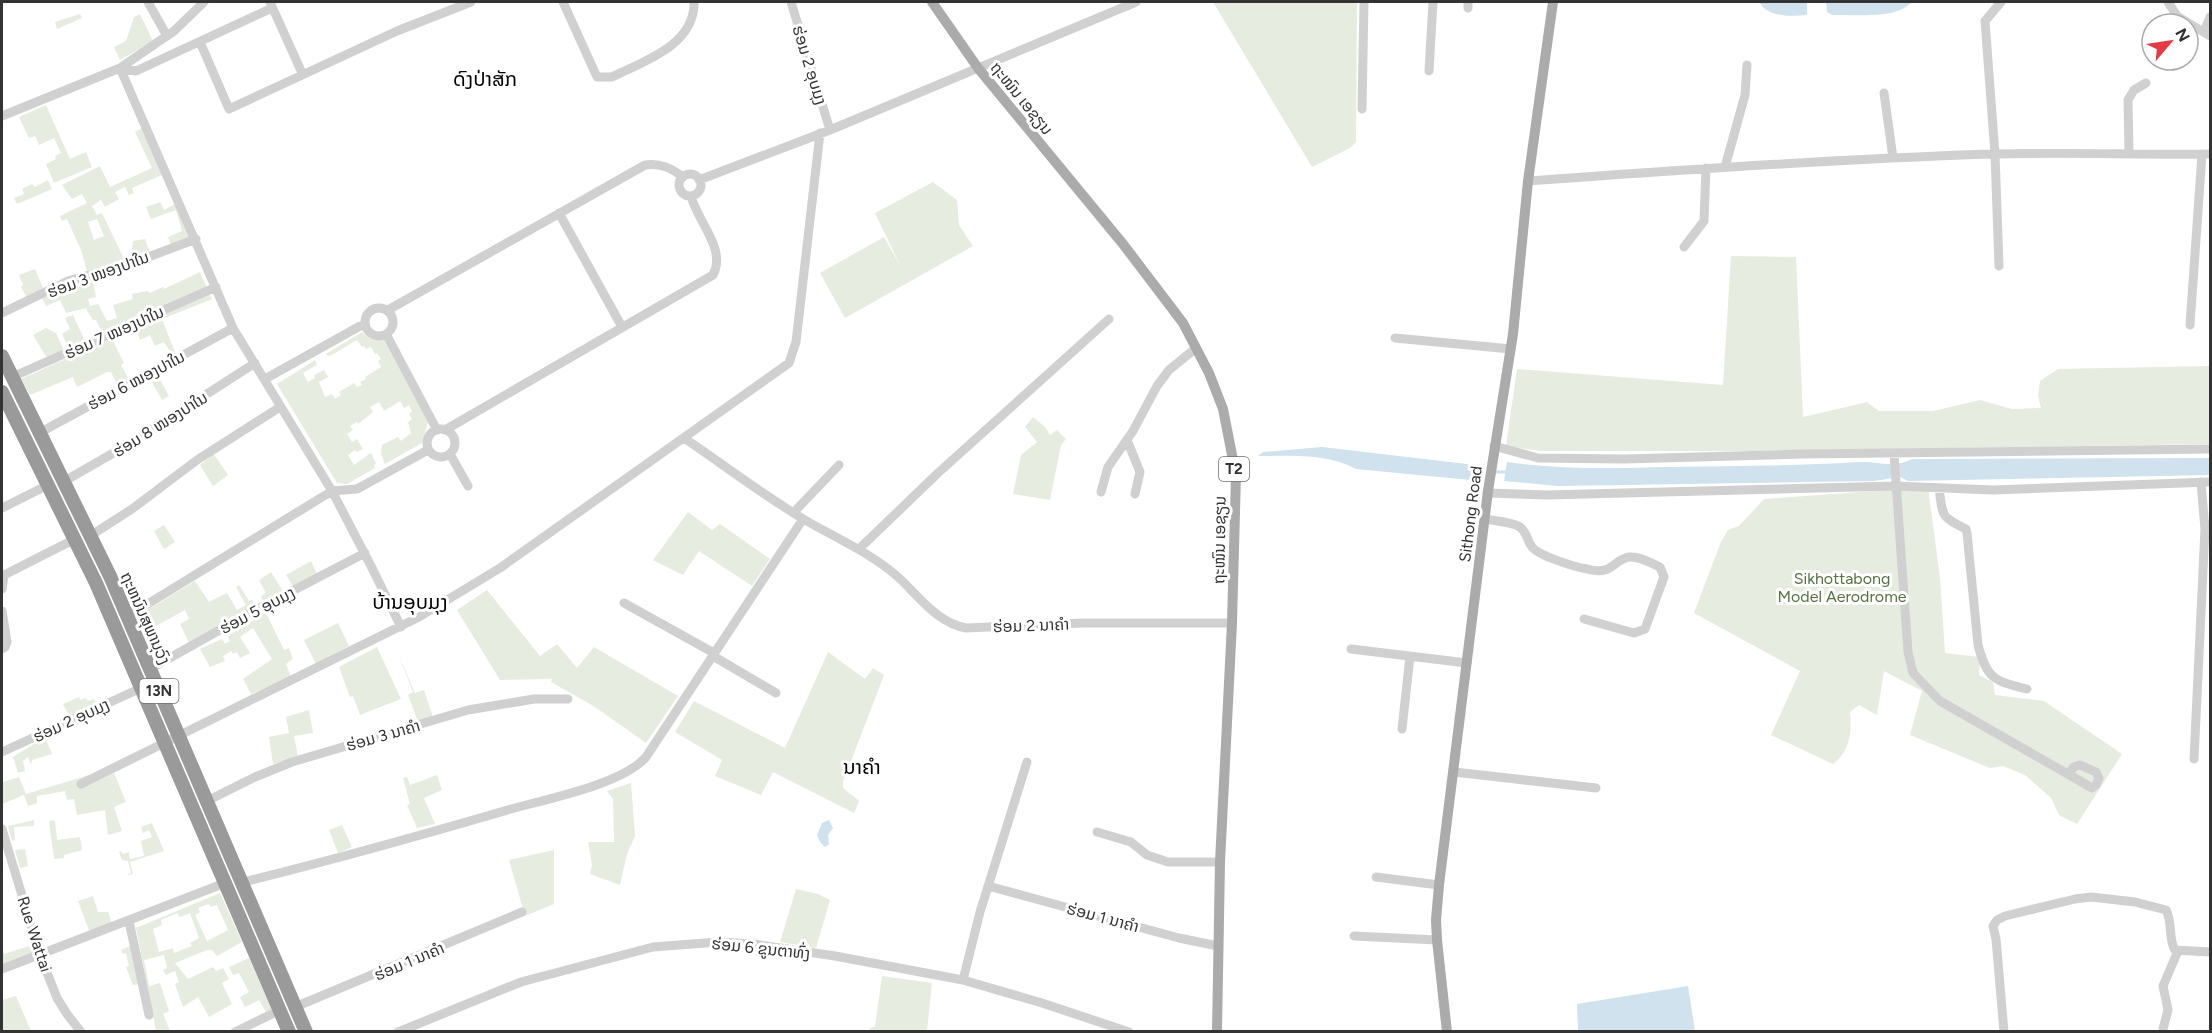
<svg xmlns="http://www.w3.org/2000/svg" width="2212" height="1033" viewBox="0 0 2212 1033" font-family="Figtree,'Noto Sans Lao',sans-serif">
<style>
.green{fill:#e6ecdf;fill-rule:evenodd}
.water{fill:#cfe2ee}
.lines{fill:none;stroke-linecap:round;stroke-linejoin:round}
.stream{stroke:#cfe2ee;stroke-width:3}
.minor{stroke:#d0d0d0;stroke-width:9}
.major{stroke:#ababab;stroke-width:10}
.highway{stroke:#9a9a9a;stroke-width:14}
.labels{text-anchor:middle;stroke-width:6;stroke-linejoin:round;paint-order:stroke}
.shield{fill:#fff;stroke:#707070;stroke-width:1.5}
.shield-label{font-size:15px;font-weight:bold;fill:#333}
.street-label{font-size:16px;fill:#333;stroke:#fff}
.park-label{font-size:16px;fill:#56703f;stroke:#fff}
.quarter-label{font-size:20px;fill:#000;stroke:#fff}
</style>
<rect width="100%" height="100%" fill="#fff"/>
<path class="green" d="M 1213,2 L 1357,2 L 1356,142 L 1350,148 L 1312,167 Z
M 80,14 L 82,18 L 57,29 L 55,22 Z
M 140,14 L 153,41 L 120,60 L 114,47 L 126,41 L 134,17 Z
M 46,105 L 70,159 L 86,152 L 92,167 L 54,183 L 46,164 L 56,159 L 55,156 L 61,153 L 54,138 L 39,145 L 35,136 L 29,138 L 19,117 Z
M 142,128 L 162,175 L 132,188 L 134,193 L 129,195 L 125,187 L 115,192 L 119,199 L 105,207 L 101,200 L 92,206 L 97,215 L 102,213 L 124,259 L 108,266 L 87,271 L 81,250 L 67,219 L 62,221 L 60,216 L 87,203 L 82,194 L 72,199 L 62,185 L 100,166 L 110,187 L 152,168 L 135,132 ZM 97,219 L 104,236 L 94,240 L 88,222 Z
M 48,180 L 52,189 L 17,204 L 14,198 L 24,194 L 22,189 L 32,184 L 35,187 Z
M 933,182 L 957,200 L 959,225 L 973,246 L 845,318 L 820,273 L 884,237 L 900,265 L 875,213 Z
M 160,202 L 164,210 L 175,204 L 191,244 L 173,252 L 168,237 L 182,231 L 176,210 L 151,219 L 146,207 Z
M 145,239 L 150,253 L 130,260 L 133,241 Z
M 1731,256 L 1796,257 L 1803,417 L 1867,402 L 1879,411 L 1933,411 L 1980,400 L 2012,409 L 2041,408 L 2038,396 L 2040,381 L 2058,369 L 2210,366 L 2210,444 L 1752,451 L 1540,451 L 1506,446 L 1517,369 L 1723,385 Z
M 35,269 L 43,288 L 27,298 L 21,287 L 23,285 L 19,275 Z
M 200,272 L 212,299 L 162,319 L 176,355 L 173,356 L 164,342 L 155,346 L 150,335 L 140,340 L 136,329 L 111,337 L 124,363 L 121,365 L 129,380 L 118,386 L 111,372 L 107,372 L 77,387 L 73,377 L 30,395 L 21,379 L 72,356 L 62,334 L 70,329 L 65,318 L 73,315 L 85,341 L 102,332 L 96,320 L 93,320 L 86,309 L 87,308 L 66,313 L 60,300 L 46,306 L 42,298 L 70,285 L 92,277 L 96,297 L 88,299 L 90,306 L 98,304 L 107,321 L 117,318 L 113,305 L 133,299 L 132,294 L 148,291 L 150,293 L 163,287 L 164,289 Z
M 46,328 L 56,333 L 64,351 L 47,358 L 33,335 Z
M 362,332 L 369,338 L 384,340 L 428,422 L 422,443 L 385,464 L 381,454 L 382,445 L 398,437 L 401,441 L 411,433 L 408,422 L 412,419 L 409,414 L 412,411 L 409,405 L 404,408 L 400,401 L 384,411 L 379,402 L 370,407 L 373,412 L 358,424 L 357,422 L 350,426 L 353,430 L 347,434 L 352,442 L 357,439 L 363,449 L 357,452 L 355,450 L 348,455 L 354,465 L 371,453 L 376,463 L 374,465 L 375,468 L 347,484 L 337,483 L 277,384 L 315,360 L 317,365 L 303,373 L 308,382 L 315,378 L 314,375 L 324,370 L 328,377 L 319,382 L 325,397 L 332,394 L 335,399 L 341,395 L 339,392 L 354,383 L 357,387 L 362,385 L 360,382 L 366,379 L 365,377 L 381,367 L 378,361 L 381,359 L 377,353 L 375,354 L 371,347 L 366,349 L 364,346 L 362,347 L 357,340 L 330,356 L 326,354 Z
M 159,378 L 169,396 L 162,400 L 152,382 Z
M 1033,417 L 1045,427 L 1050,435 L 1057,430 L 1066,439 L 1061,445 L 1050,500 L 1013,494 L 1021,455 L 1037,442 L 1025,427 Z
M 214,454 L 228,475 L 213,486 L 200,465 Z
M 1928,487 L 1940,578 L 1945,653 L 1980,657 L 1979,675 L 1993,682 L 1995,695 L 2044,701 L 2122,754 L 2077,824 L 2059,815 L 2051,798 L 2025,775 L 2003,766 L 1990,768 L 1910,735 L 1922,691 L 1884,671 L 1877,715 L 1859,705 L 1850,712 C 1852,732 1850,751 1833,764 L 1771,735 L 1800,671 L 1694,613 L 1720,544 L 1728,530 L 1739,526 L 1764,499 Z
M 688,512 L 712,530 L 720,524 L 770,559 L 752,586 L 699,551 L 683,575 L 653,560 Z
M 164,525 L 175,542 L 164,549 L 154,531 Z
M 311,561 L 317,574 L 294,588 L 286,575 Z
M 271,572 L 284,593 L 263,604 L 261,596 L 266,593 L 259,580 Z
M 195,581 L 209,602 L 227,593 L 237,610 L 246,605 L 236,587 L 239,585 L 249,601 L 252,600 L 257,608 L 189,643 L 180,624 L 189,619 L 185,610 L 145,632 L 139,615 Z
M 487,590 L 540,656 L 557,644 L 577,668 L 594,647 L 678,696 L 646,743 L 595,707 L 551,682 L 552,679 L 500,680 L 457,610 Z
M 266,613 L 284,650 L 289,648 L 293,659 L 286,664 L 291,677 L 251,694 L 243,679 L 272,659 L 253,628 L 240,637 L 250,653 L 240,658 L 237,652 L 233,654 L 231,651 L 223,656 L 225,661 L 210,667 L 200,649 L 222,639 L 225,644 L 230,641 L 228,636 Z
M 338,623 L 349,646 L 316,664 L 304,640 Z
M 377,647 L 401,699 L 360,715 L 353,696 L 350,697 L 339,667 Z
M 828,652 L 865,679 L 873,668 L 884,675 L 843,782 L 843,788 L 859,801 L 854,813 L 773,772 L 761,795 L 715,776 L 722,760 L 675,732 L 694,701 L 785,748 Z
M 398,653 L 415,693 L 424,690 L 433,717 L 418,722 L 408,695 L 413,692 Z
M 79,697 L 80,700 L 86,698 L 88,701 L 94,699 L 97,705 L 62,722 L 61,718 L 68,714 L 63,704 Z
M 309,710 L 313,733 L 294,736 L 298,757 L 273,764 L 269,737 L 289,733 L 286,717 Z
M 45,737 L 52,754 L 32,760 L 31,765 L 28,757 L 23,761 L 25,771 L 18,773 L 13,757 Z
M 114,773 L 126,802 L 114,807 L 122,831 L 108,835 L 105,810 L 77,815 L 74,799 L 67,800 L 65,791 L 37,796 L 37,803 L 28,806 L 24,795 L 2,804 L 3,782 L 19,777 L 26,794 L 89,775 L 93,783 Z
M 437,775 L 442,790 L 424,798 L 435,824 L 417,828 L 407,805 L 410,804 L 403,778 L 407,777 L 410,785 Z
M 631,783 L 635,836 L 627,854 L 620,885 L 590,874 L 592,865 L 588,842 L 614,842 L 613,799 L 607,791 Z
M 34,820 L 34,826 L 14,827 L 15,840 L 12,841 L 8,826 Z
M 55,820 L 57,840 L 80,837 L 82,850 L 64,855 L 64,858 L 54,859 L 49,821 Z
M 152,823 L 164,851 L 130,862 L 133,874 L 126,876 L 131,873 L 128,861 L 122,860 L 119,852 L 121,851 L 123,854 L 129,852 L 130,859 L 144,856 L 141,841 L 152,837 L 149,830 L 143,833 L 141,827 Z
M 342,825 L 352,847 L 338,853 L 329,830 Z
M 25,849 L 28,866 L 20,868 L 15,850 Z
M 554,850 L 554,904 L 525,916 L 509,860 Z
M 796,889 L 818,894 L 830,900 L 816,948 L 780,942 Z
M 220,893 L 242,942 L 217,956 L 212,950 L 207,950 L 175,963 L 188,979 L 213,967 L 216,971 L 223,968 L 229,979 L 222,983 L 232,1004 L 209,1017 L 198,997 L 183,1007 L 175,984 L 179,982 L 175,971 L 166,975 L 163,970 L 167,968 L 164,955 L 144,960 L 149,986 L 160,983 L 169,1011 L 163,1014 L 170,1031 L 156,1031 L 136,928 ZM 209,904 L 211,907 L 217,905 L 228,930 L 207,941 L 195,915 L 200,912 L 198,908 ZM 177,913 L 180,917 L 190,913 L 199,938 L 190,943 L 192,946 L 174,953 L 173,948 L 159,952 L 153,929 L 162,925 L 161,920 Z
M 93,896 L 98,912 L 108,912 L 112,924 L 90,933 L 78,901 Z
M 32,945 L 35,954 L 2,965 L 2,948 L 4,954 Z
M 132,945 L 141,984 L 133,985 L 126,967 L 129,966 L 126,953 L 123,954 L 121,950 Z
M 249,958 L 272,1009 L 266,1012 L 259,1000 L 245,1007 L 240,997 L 249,992 L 239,973 L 233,975 L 229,967 Z
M 882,976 L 932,983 L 927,1031 L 869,1031 L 869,1029 L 875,1026 Z
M 16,996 L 30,1029 L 31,1031 L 3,1031 L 2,1028 L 2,1000 Z"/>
<path class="water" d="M 1759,2 L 1807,2 L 1807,15 C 1790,16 1769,18 1759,2 Z
M 1826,2 L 1912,2 C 1895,20 1856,14 1832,15 L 1827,12 Z
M 1322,447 L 1484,466 L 1481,481 L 1356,469 C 1327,453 1290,456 1258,456 L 1263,452 Z
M 2210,458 L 2210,475 L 1908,481 L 1900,477 L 1874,481 L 1558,486 L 1504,481 L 1507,462 C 1562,470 1616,468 1671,467 C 1734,466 1796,466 1859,462 C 1880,461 1892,469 1912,459 Z
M 829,820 L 833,828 L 828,835 L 829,844 L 825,847 L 820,842 L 817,835 L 822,823 Z
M 1688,986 L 1695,1031 L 1578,1031 L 1577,1004 Z"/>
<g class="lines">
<path class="stream" d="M 1495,472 L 1509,472"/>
<path class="minor" d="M 148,2 L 167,36
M 270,2 L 302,73
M 563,2 L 597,77 L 612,77 C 644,61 695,45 694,2
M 791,2 L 830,130
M 2168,2 L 2177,16 L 2210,36
M 1468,8 L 1468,2
M 2204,32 L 2210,17
M 200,42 L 229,109 L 397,31 L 471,2
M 120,68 L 233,328 L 332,491 L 371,566 L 401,627
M 120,68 L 136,71 L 272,8
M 1429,71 L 1433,2
M 1884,93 L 1893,158
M 1362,109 L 1364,2
M 2,116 L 120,68 L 174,31 L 204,2
M 2129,154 L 2128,100 L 2134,90 L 2146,83
M 1725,167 L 1745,95 L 1747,65
M679 185a11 11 0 1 1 22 0a11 11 0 1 1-22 0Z
M 699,180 L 830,130 L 1136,2
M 1528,181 C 1683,170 1837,159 1992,154 C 2065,152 2138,155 2210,154
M 559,213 L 622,327
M 1684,247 L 1704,221 L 1706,168
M 1999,266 L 1995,154 L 1985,21 L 2001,2
M365 322a14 14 0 1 1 28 0a14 14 0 1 1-28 0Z
M 388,310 L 645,165 C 661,163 671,168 683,177
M 2,313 L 68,281 L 135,262 L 196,239
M 2190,325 L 2202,154
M 386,334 L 437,430
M 1395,338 L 1511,349
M 12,377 L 216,287
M 265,379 L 360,326 L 365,326
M427 443a14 14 0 1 1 28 0a14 14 0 1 1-28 0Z
M 445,430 L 713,275 C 727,249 697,221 691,196
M 39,433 L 233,328
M 684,438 C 724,465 763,495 805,520 C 836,538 871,553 898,577 C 919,596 937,623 966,628 L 1083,623 L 1232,623
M 1127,440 L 1140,472 L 1135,494
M 1494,446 L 1538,458 L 1624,459 L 1803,454 L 2210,449
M 450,454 L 468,486
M 1894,454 L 1908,652 L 1913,673 L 1940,701 L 2073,777 L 2092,788 L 2096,785 L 2099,778 L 2096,772 L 2080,765 L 2074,767 L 2068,774
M 63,482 L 129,444 L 255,363
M 1939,488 C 1943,517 1940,516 1966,529 L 1967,533 L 1978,645 C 1987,679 1994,681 2027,689
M 1101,492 L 1108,467 L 1133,431 L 1157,386 L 1169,370 L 1196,348
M 1487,493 L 1547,495 L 1896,486 L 1993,490 L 2210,482
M 2,508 L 48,485
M 794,512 L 839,465
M 1485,519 C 1495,521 1512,522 1520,527 C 1527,532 1527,541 1532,547 C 1539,556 1575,567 1587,569 C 1614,576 1612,560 1629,557 C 1639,556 1651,563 1660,567 L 1664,577 L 1645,629 L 1634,633 L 1584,619
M 90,536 L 132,509 L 197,460 L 280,407
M 859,549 L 938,473 L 1109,319
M 2,589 L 4,576 L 6,574 L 75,539
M 624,603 L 714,653
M 2,611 L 7,642 L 5,647 L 2,649
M 128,616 L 332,491 L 357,489 L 428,450
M 1351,649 L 1467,663
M 713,656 L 776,693
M 150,669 L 250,613 L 365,553
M 1402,729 L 1410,656
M 2,752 L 141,688
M 2194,759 L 2205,529 L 2201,482
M 1454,772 L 1596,788
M 81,784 L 419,617 L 500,568 L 789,363 L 796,342 L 820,133
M 207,801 L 255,777 L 292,762 L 468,710 L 534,699 L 568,699
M 2,829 L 40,955 L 57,998 L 67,1014 L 81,1032
M 1097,832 L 1131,842 L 1147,855 L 1168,862 L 1220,862
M 1376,877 L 1439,885
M 243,882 C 333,860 422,835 511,809 C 547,799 623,784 646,757 L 803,519
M 988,886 L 1179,938 L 1218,946
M 129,921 L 149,1015
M 1354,936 L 1437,940
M 2,969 L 225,883
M 963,980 L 980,912 L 1027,762
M 295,1007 L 522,912
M 2163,1029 L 2168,1010 L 2163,986 L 2178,951
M 235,1032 L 280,1010
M 398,1032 L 521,982 L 653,947 L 718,942 L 754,944 L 835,956 L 963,980 L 1042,1003 L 1129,1032
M 2004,1032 L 1996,939 L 1993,926 L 1997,920 L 2005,916 L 2075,899 L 2091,897 L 2135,902 L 2166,910 C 2173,923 2168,939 2175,950 L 2210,952"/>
<path class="major" d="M 932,2 L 978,68 L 1123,244 L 1183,323 L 1209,373 L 1223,409 L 1236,475 L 1232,623 L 1220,862 L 1217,1032
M 1447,1032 L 1437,940 L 1436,920 L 1439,885 L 1488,491 L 1513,334 L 1528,181 L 1553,2"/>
<path class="highway" d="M 2,356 L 110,576 L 306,1032
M 2,392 L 96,583 L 289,1032"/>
</g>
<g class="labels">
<g class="shield">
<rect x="1219" y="457" width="30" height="24" rx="4.5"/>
<rect x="139.5" y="679" width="39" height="24" rx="4.5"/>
</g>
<g class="shield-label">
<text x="1234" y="474">T2</text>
<text x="159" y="696">13N</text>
</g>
<g class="street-label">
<text transform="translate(810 65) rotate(73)" y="6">ຮ່ອມ 2 ອຸບມຸງ</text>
<text transform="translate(1022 98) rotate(51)" y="6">ຖະໜົນ ເອຊຽນ</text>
<text transform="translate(98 274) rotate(-20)" y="6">ຮ່ອມ 3 ໜອງປາໃນ</text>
<text transform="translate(114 332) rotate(-24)" y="6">ຮ່ອມ 7 ໜອງປາໃນ</text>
<text transform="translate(136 380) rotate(-28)" y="6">ຮ່ອມ 6 ໜອງປາໃນ</text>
<text transform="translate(160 424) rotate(-32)" y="6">ຮ່ອມ 8 ໜອງປາໃນ</text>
<text transform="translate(1470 514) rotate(-83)" y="6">Sithong Road</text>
<text transform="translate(1219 540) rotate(-89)" y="6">ຖະໜົນ ເອຊຽນ</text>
<text transform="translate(257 610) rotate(-28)" y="6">ຮ່ອມ 5 ອຸບມຸງ</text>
<text transform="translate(146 618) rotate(66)" y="6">ຖະຫນົນສຸພານຸວົງ</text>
<text transform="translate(1031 625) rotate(-2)" y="6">ຮ່ອມ 2 ນາຄຳ</text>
<text transform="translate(71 720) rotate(-25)" y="6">ຮ່ອມ 2 ອຸບມຸງ</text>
<text transform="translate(383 735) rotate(-16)" y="6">ຮ່ອມ 3 ນາຄຳ</text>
<text transform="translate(1103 917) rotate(15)" y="6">ຮ່ອມ 1 ນາຄຳ</text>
<text transform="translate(35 934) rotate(72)" y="6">Rue Wattai</text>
<text transform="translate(761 948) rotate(6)" y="6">ຮ່ອມ 6 ຂູນຕາທົ່ງ</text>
<text transform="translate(409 961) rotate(-23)" y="6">ຮ່ອມ 1 ນາຄຳ</text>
</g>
<g class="park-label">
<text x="1842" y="584">Sikhottabong<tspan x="1842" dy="18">Model Aerodrome</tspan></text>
</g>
<g class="quarter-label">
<text x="485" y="86">ດົງປ່າສັກ</text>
<text x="410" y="609">ບ້ານອຸບມຸງ</text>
<text x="862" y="774">ນາຄຳ</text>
</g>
</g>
<rect width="2212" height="1033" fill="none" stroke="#333333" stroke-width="6"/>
<g transform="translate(2170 42) rotate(61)"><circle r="28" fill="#ffffff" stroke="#adadad" stroke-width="1.5"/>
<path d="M0-4.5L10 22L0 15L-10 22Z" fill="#e63946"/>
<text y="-9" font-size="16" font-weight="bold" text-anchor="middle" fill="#333333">N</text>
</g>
</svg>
